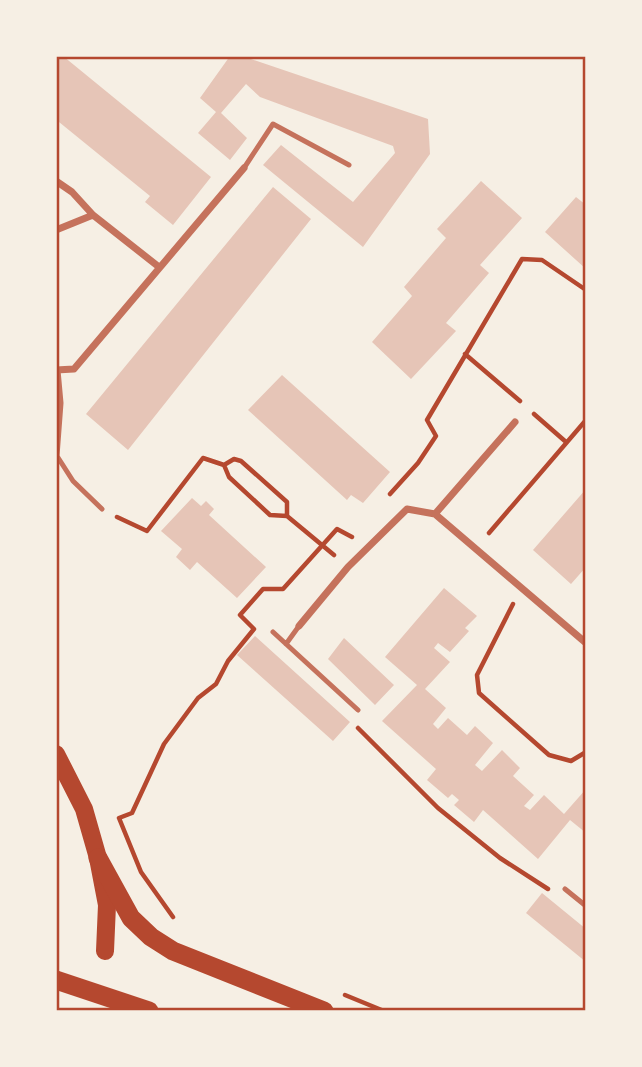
<svg xmlns="http://www.w3.org/2000/svg" width="642" height="1067" viewBox="0 0 642 1067" font-family="Mulish,sans-serif">
<style>
.building{fill:#e6c5b7}
.lines{fill:none;stroke-linecap:round;stroke-linejoin:round}
.path{stroke:#b5482f;stroke-width:4.5}
.service{stroke:#c5725c;stroke-width:5}
.minor{stroke:#c5725c;stroke-width:7}
.primary{stroke:#b5482f;stroke-width:18}
.trunk{stroke:#b5482f;stroke-width:19}
.neatline{fill:none;stroke:#b5482f;stroke-width:2.5}
</style>
<rect width="100%" height="100%" fill="#f6efe4"/>
<path class="building" d="M 59,56 L 63,56 L 211,177 L 173,225 L 145,202 L 150,196 L 59,122 L 56,125 L 56,59 Z
M 230,56 L 242,56 L 428,119 L 430,154 L 363,247 L 263,165 L 281,145 L 353,202 L 395,153 L 393,146 L 260,97 L 246,84 L 221,113 L 247,138 L 230,160 L 198,133 L 216,112 L 200,98 Z
M 481,181 L 522,218 L 480,265 L 489,273 L 446,323 L 456,331 L 411,379 L 372,342 L 412,296 L 404,287 L 446,238 L 437,229 Z
M 273,187 L 311,219 L 128,450 L 86,414 Z
M 576,197 L 586,205 L 586,269 L 545,232 Z
M 282,375 L 390,472 L 363,503 L 351,495 L 347,500 L 248,410 Z
M 586,489 L 586,567 L 571,584 L 533,550 Z
M 192,498 L 201,506 L 206,501 L 214,509 L 209,515 L 266,567 L 237,598 L 197,562 L 190,570 L 176,557 L 182,549 L 161,531 Z
M 444,588 L 477,616 L 465,628 L 469,631 L 450,652 L 438,643 L 434,648 L 450,662 L 425,689 L 446,708 L 433,724 L 438,729 L 448,718 L 467,735 L 475,726 L 493,743 L 475,765 L 482,771 L 502,750 L 520,768 L 513,776 L 534,795 L 524,806 L 530,810 L 544,795 L 564,814 L 586,789 L 586,833 L 570,820 L 538,859 L 483,810 L 474,822 L 454,805 L 459,800 L 452,794 L 448,798 L 427,780 L 436,769 L 382,721 L 417,685 L 385,657 Z
M 255,636 L 350,722 L 333,741 L 237,655 Z
M 344,638 L 394,685 L 375,705 L 328,659 Z
M 542,893 L 586,929 L 586,962 L 526,913 Z"/>
<g class="lines">
<path class="path" d="M 465,354 L 520,401
M 534,414 L 566,442
M 224,465 L 234,459 L 241,461 L 287,502 L 287,516
M 390,494 L 418,463 L 436,436 L 427,420 L 522,259 L 542,260 L 586,290
M 117,517 L 147,531 L 203,458 L 224,465 L 229,477 L 270,515 L 287,516 L 334,555
M 489,533 L 586,420
M 513,604 L 477,675 L 479,693 L 549,755 L 571,761 L 586,752
M 358,728 L 438,808 L 500,858 L 548,889
M 173,917 L 141,872 L 119,818 L 132,813 L 164,744 L 198,698 L 216,684 L 228,661 L 254,629 L 240,615 L 263,589 L 283,589 L 337,529 L 352,537
M 345,995 L 384,1011"/>
<path class="service" d="M 244,168 L 273,124 L 349,165
M 58,370 L 61,403 L 57,456 L 73,481 L 102,509
M 273,632 L 358,710
M 286,644 L 299,626
M 565,889 L 586,906"/>
<path class="minor" d="M 56,181 L 72,192 L 93,215 L 159,267
M 56,230 L 93,215
M 56,370 L 74,369 L 244,168
M 435,514 L 515,422
M 299,626 L 348,567 L 407,509 L 435,514 L 586,643"/>
<path class="primary" d="M 56,754 L 84,809 L 98,858 L 107,905 L 105,951"/>
<path class="trunk" d="M 98,858 L 131,918 L 151,937 L 173,951 L 324,1011
M 56,980 L 149,1011"/>
</g>
<rect width="642" height="1067" fill="none" stroke="#f6efe4" stroke-width="116"/>
<rect x="58" y="58" width="526" height="951" class="neatline"/>
</svg>
